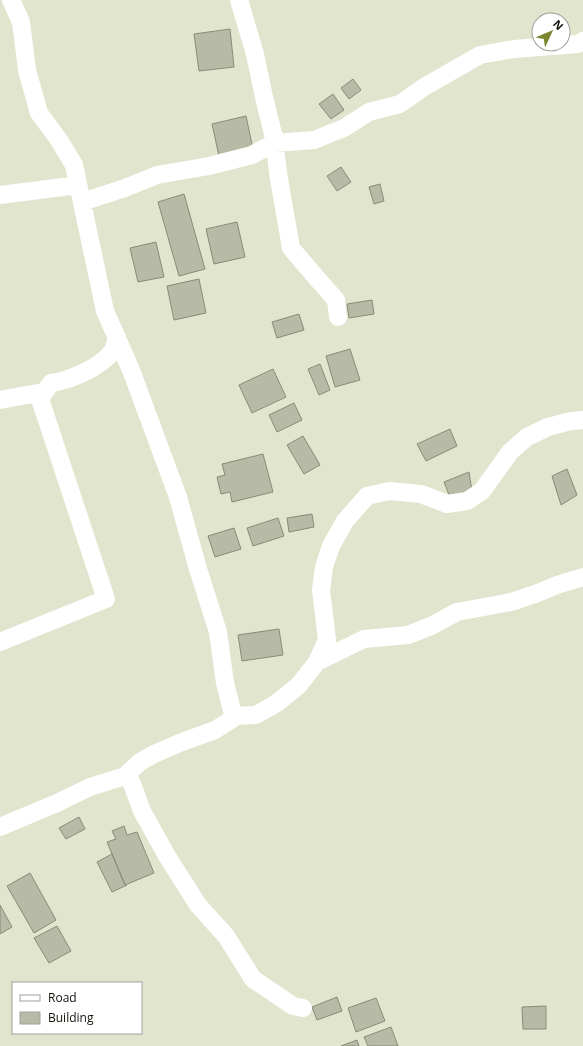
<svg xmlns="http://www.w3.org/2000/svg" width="583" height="1046" viewBox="0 0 583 1046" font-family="'Open Sans',sans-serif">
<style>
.building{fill:#b7bba5;stroke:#888c76}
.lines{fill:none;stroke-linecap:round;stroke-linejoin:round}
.minor{stroke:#fff;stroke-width:18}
</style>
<rect width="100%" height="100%" fill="#e1e5ce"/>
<path class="building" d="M 230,29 L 234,67 L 199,71 L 194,34 Z
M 353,79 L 361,90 L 349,99 L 341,88 Z
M 333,94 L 344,110 L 331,119 L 319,104 Z
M 246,116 L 253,149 L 219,156 L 212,124 Z
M 341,167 L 351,182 L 337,191 L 327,176 Z
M 380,184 L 384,201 L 374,204 L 369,187 Z
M 184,194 L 205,269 L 179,276 L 158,202 Z
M 237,222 L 245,257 L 214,264 L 206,229 Z
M 156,242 L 164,277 L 138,282 L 130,248 Z
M 199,279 L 206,313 L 174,320 L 167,286 Z
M 372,300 L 374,314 L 349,318 L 347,304 Z
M 299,314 L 304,330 L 277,338 L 272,322 Z
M 350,349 L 360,380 L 335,387 L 326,356 Z
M 320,364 L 330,390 L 319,395 L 308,369 Z
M 273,369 L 286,397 L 252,413 L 239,385 Z
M 294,403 L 302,420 L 277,432 L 269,415 Z
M 450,429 L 457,446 L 426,461 L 417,444 Z
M 303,436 L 320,465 L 304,474 L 287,445 Z
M 263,454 L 273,492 L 232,502 L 230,492 L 221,494 L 217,477 L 225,475 L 222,464 Z
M 567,469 L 577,495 L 561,505 L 552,476 Z
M 469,472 L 472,491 L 451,500 L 444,482 Z
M 312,514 L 314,527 L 289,532 L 287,518 Z
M 278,518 L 284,536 L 253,546 L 247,528 Z
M 234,528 L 241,549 L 215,557 L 208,536 Z
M 279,629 L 283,655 L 242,661 L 238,635 Z
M 79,817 L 85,829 L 66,839 L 59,828 Z
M 124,826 L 127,835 L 137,832 L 154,873 L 125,885 L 107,842 L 116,839 L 112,831 Z
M 112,854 L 125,885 L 127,885 L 112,892 L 97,862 Z
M 30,873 L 56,920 L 34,933 L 7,886 Z
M 0,905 L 12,927 L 0,934 Z
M 57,926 L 71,951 L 49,963 L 34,938 Z
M 337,997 L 342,1011 L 317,1020 L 312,1007 Z
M 376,998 L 385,1021 L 356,1032 L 348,1008 Z
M 546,1006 L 546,1029 L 523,1029 L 522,1007 Z
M 391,1027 L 398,1046 L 368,1046 L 364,1037 Z
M 357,1040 L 359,1046 L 341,1046 Z"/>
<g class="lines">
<path class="minor" d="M 239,0 L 255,54 L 264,97 L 274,138 L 278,173 L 291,248 L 314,275 L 336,300 L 338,317
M 0,195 L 78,185
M 82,202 L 125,188 L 157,175 L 209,166 L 252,155 L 274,143 L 314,140 L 344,128 L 369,112 L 400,104 L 424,87 L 480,55 L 514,49 L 578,44 L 583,41
M 40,399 L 51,383 C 71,380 99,368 112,352 C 115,348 115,342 117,337
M 0,400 L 38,393 L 106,599 L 0,642
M 317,662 L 364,639 L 408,635 L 431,626 L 457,612 L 511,602 L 538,593 L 557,585 L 583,577
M 233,716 L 256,715 L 277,703 L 299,685 L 317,662 L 327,640 L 321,590 L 324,567 L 331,546 L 345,521 L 367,496 L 389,491 L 421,494 L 447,504 L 467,501 L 482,491 L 510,452 L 527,437 L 548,427 L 571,421 L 583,420
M 128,773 L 142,811 L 167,856 L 198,905 L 226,936 L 253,979 L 293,1006 L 303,1008
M 0,827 L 57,803 L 90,787 L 125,776 L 140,762 L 154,754 L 182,742 L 215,730 L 234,718 L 225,683 L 218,632 L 198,569 L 178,497 L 131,370 L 105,311 L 74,165 L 59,140 L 39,113 L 27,70 L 21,22 L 11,0"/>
</g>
<rect x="12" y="982" width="130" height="52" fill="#ffffff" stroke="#a0a19d"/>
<rect x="20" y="995" width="20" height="6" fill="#ffffff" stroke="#a0a19d"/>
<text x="48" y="1002" font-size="12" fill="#12130b">Road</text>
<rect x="20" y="1012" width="20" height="12" fill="#b7bba5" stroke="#a0a19d"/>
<text x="48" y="1022" font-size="12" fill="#12130b">Building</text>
<g transform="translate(551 32) rotate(46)"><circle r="19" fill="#ffffff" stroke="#a0a19d"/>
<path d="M0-3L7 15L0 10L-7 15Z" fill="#7b8430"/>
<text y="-6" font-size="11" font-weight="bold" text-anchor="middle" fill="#12130b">N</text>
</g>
</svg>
